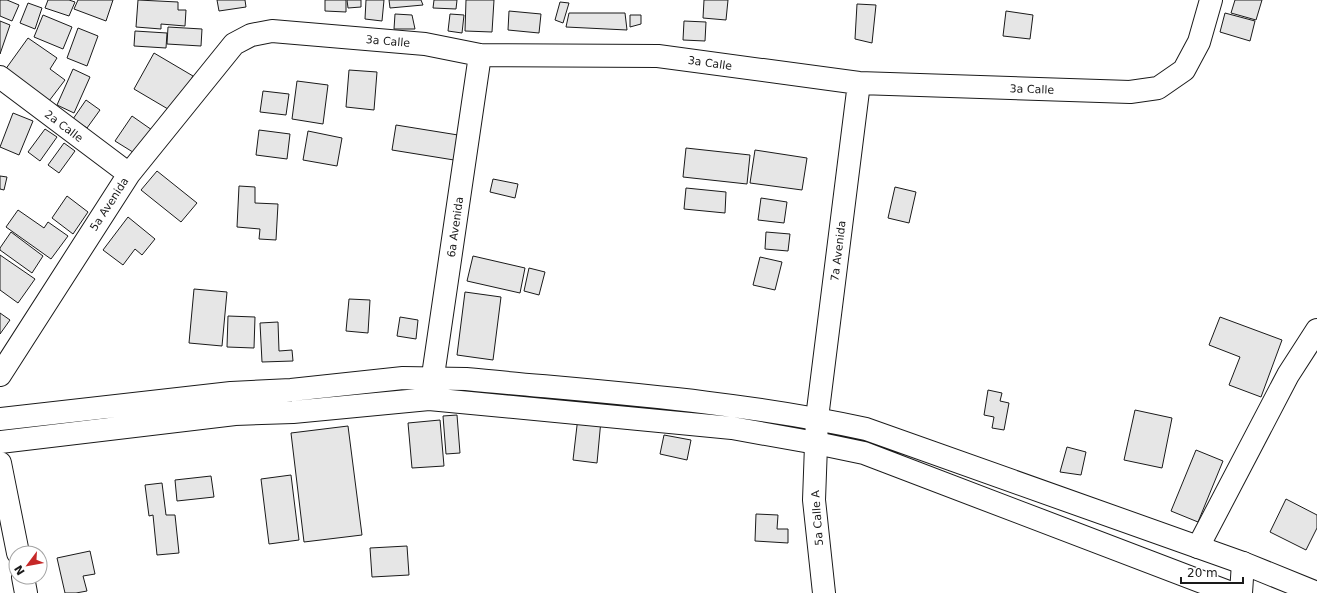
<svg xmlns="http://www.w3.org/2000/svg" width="1317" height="593" viewBox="0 0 1317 593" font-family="'DejaVu Sans',sans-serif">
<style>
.building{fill:#e6e6e6;stroke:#1a1a1a}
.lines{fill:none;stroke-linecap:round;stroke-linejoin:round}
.minor-casing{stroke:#1a1a1a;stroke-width:24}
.major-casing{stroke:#1a1a1a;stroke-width:24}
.minor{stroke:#fff;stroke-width:22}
.major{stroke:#fff;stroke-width:22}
.labels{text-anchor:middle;stroke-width:3;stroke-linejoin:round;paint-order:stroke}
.street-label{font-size:11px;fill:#1a1a1a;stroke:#fff}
</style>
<rect width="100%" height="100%" fill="#fff"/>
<path class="building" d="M 0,0 L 7,0 L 19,5 L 12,21 L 0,16 Z
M 48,0 L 69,0 L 75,2 L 69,16 L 45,8 Z
M 78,0 L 113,0 L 106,21 L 74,9 Z
M 138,0 L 178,2 L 178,10 L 186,10 L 185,26 L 161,24 L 161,29 L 136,27 Z
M 217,0 L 245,0 L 246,7 L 219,11 Z
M 325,0 L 346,0 L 346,12 L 325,11 Z
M 347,0 L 361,0 L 361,7 L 348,8 Z
M 366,0 L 384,0 L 382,21 L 365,19 Z
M 389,0 L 421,0 L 423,5 L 390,8 Z
M 434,0 L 457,0 L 456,9 L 433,8 Z
M 466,0 L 494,0 L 492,32 L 465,31 Z
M 704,0 L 728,0 L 726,20 L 703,18 Z
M 1235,0 L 1262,0 L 1256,20 L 1231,13 Z
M 560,2 L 569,3 L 563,23 L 555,20 Z
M 28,3 L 42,8 L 35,29 L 20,23 Z
M 857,4 L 876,5 L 872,43 L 855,39 Z
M 509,11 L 541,14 L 539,33 L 508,30 Z
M 1006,11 L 1033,15 L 1030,39 L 1003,36 Z
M 569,13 L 625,13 L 627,30 L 566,27 Z
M 1225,13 L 1255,21 L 1250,41 L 1220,32 Z
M 395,14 L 412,15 L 415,29 L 394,29 Z
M 450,14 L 464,15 L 462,33 L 448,31 Z
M 43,15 L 72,27 L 63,49 L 34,37 Z
M 630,15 L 641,15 L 641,24 L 630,27 Z
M 0,21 L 10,25 L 0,54 Z
M 684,21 L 706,22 L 705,41 L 683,40 Z
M 168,27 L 202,29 L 201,46 L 167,44 Z
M 78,28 L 98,36 L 87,66 L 67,58 Z
M 135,31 L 167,33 L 166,48 L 134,46 Z
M 28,38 L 57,58 L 50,69 L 65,80 L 49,101 L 5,70 Z
M 154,53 L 193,76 L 173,112 L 134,89 Z
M 73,69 L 90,77 L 74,113 L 57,105 Z
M 349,70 L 377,72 L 374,110 L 346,107 Z
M 297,81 L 328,85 L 323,124 L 292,119 Z
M 263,91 L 289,94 L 286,115 L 260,112 Z
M 86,100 L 100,110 L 87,128 L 73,119 Z
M 13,113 L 33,121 L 19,155 L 0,147 Z
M 132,116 L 152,130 L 136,154 L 115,141 Z
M 396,125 L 458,135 L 454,160 L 392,150 Z
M 45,129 L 57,137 L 40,161 L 28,152 Z
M 259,130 L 290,134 L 287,159 L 256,155 Z
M 308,131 L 342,138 L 337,166 L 303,160 Z
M 64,143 L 75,151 L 59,173 L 48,165 Z
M 686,148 L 750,155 L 747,184 L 683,177 Z
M 755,150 L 807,158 L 802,190 L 750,183 Z
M 157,171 L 197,203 L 181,222 L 141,190 Z
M 0,176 L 7,177 L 4,190 L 0,189 Z
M 493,179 L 518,184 L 515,198 L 490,192 Z
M 239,186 L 255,187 L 255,203 L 278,204 L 276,240 L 259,239 L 260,229 L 237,227 Z
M 895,187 L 916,192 L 909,223 L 888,218 Z
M 686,188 L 726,192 L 725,213 L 684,209 Z
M 67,196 L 88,212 L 73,234 L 52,218 Z
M 761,198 L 787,202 L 784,223 L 758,220 Z
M 18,210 L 44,228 L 48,222 L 68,236 L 51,259 L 6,227 Z
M 128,217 L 155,239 L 142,255 L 135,249 L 123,265 L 103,250 Z
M 11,232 L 43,256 L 32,273 L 0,250 L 0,248 Z
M 766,232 L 790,234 L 788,251 L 765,249 Z
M 0,255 L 35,279 L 18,303 L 0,290 Z
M 473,256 L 525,268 L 520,293 L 467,281 Z
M 760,257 L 782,262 L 775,290 L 753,285 Z
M 529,268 L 545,272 L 539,295 L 524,291 Z
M 194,289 L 227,292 L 222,346 L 189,343 Z
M 465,292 L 501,297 L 493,360 L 457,355 Z
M 349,299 L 370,300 L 368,333 L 346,331 Z
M 0,313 L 10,320 L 0,334 Z
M 228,316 L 255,317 L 254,348 L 227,347 Z
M 400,317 L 418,320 L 416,339 L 397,336 Z
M 1220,317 L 1282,340 L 1261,397 L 1229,385 L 1240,357 L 1209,345 Z
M 278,322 L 279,351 L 292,350 L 293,361 L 262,362 L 260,323 Z
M 988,390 L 1002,393 L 1000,401 L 1009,403 L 1004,430 L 992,428 L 994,417 L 984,415 Z
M 1135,410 L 1172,418 L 1162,468 L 1124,460 Z
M 457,415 L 460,453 L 446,454 L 443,416 Z
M 578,417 L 601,420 L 597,463 L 573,460 Z
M 440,420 L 444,466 L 412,468 L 408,423 Z
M 348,426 L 362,535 L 304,542 L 291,433 Z
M 664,435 L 691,440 L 687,460 L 660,454 Z
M 1067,447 L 1086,452 L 1081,475 L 1060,472 Z
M 1196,450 L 1223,461 L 1198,522 L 1171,511 Z
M 291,475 L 299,540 L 269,544 L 261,479 Z
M 211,476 L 214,497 L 177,501 L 175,480 Z
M 162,483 L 166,515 L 175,515 L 179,553 L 157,555 L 153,515 L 149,516 L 145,485 Z
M 1286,499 L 1317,515 L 1317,528 L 1306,550 L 1270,532 Z
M 756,514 L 778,515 L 777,529 L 788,529 L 788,543 L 755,541 Z
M 407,546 L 409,575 L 372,577 L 370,548 Z
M 90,551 L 95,574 L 83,576 L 87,591 L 76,593 L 65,593 L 57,558 Z"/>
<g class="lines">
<g class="minor-casing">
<path id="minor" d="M 0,77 L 129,174
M 0,375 L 129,174 L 234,44 L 251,35 L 272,31 L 425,44 L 480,55 L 658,56 L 859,83 L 1130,92 L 1158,88 L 1184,70 L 1199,42 L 1211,0
M 430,396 L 480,55
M 0,463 L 18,553
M 1198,547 L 1288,375 L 1317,330
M 23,577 L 26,593
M 824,593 L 814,500 L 817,418 L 859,83
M 1241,593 L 1243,563"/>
</g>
<g class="major-casing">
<path id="major" d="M 0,419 L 231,393 L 291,390 L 403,378 L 466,379 C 599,392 735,400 866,429 L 1243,563 L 1317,593
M 0,442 L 235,414 L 293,412 L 429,399 L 732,428 L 816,443 L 864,453 L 1231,593"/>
</g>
<use href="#minor" class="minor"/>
<use href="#major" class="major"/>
</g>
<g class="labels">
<g class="street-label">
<text transform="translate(388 41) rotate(5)" y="4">3a Calle</text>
<text transform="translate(710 63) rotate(8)" y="4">3a Calle</text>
<text transform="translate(1032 89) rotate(2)" y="4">3a Calle</text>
<text transform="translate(64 126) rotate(37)" y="4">2a Calle</text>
<text transform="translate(109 204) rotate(-57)" y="4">5a Avenida</text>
<text transform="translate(455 227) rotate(-82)" y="4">6a Avenida</text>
<text transform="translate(838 251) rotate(-83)" y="4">7a Avenida</text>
<text transform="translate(817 518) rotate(-94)" y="4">5a Calle A</text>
</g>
</g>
<g transform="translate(28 565) rotate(238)"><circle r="19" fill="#ffffff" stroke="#a3a3a3"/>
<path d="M0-3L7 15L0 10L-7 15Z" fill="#c62828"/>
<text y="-6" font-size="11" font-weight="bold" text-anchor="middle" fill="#1a1a1a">N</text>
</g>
<path d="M1181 577v6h62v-6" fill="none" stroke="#1a1a1a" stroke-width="2"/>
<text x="1187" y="577" font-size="12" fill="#1a1a1a" stroke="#ffffff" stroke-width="3" paint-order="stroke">20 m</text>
</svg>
